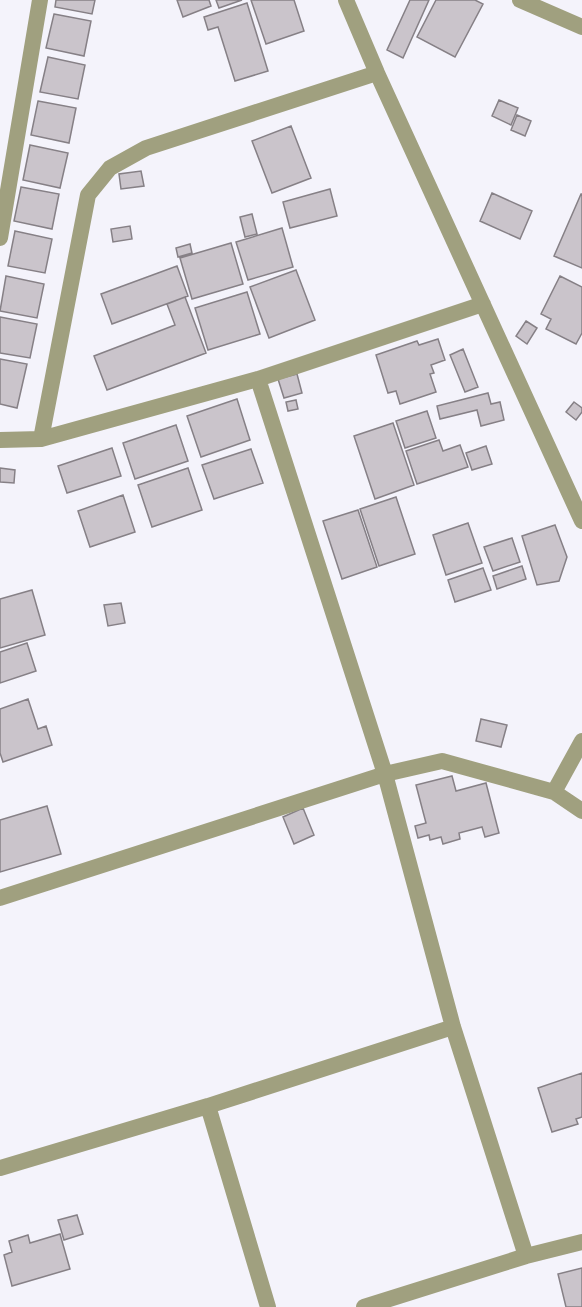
<svg xmlns="http://www.w3.org/2000/svg" width="582" height="1307" viewBox="0 0 582 1307" font-family="'IBM Plex Sans',sans-serif">
<style>
.building{fill:#cac4cb;stroke:#868086;stroke-width:1.5}
.lines{fill:none;stroke-linecap:round;stroke-linejoin:round}
.minor{stroke:#a0a07f;stroke-width:16}
</style>
<rect width="100%" height="100%" fill="#f4f3fb"/>
<path class="building" d="M 56,0 L 95,0 L 92,14 L 55,7 Z
M 177,0 L 209,0 L 211,6 L 183,17 Z
M 216,0 L 242,0 L 219,8 Z
M 251,0 L 294,0 L 304,31 L 266,44 Z
M 410,0 L 429,0 L 403,58 L 387,50 Z
M 436,0 L 475,0 L 483,4 L 455,57 L 417,37 Z
M 247,3 L 268,71 L 235,81 L 218,27 L 208,30 L 204,17 Z
M 54,14 L 91,21 L 84,56 L 46,48 Z
M 48,57 L 85,65 L 78,99 L 40,92 Z
M 499,100 L 518,108 L 511,125 L 492,116 Z
M 38,101 L 76,108 L 69,143 L 31,135 Z
M 517,115 L 531,121 L 525,136 L 511,130 Z
M 291,126 L 311,178 L 272,193 L 252,141 Z
M 30,145 L 68,153 L 60,188 L 23,180 Z
M 141,171 L 144,186 L 121,189 L 119,174 Z
M 21,187 L 59,194 L 52,229 L 14,221 Z
M 330,189 L 337,216 L 290,228 L 283,202 Z
M 492,193 L 532,211 L 520,239 L 480,221 Z
M 581,194 L 582,194 L 582,268 L 554,256 Z
M 252,214 L 257,234 L 245,237 L 240,217 Z
M 130,226 L 132,239 L 113,242 L 111,229 Z
M 282,228 L 293,267 L 248,280 L 236,242 Z
M 15,231 L 52,239 L 45,273 L 8,266 Z
M 231,243 L 243,284 L 192,299 L 180,258 Z
M 190,244 L 192,253 L 178,257 L 176,248 Z
M 177,266 L 188,296 L 112,324 L 101,294 Z
M 296,270 L 315,320 L 269,338 L 250,287 Z
M 6,276 L 44,284 L 37,318 L 0,311 Z
M 560,276 L 582,287 L 582,333 L 576,344 L 546,329 L 551,319 L 541,314 Z
M 247,292 L 260,334 L 208,350 L 195,308 Z
M 185,297 L 206,353 L 107,390 L 94,356 L 175,325 L 167,304 Z
M 0,317 L 37,324 L 30,358 L 0,353 Z
M 526,321 L 537,328 L 527,344 L 516,336 Z
M 438,339 L 445,360 L 431,365 L 434,373 L 430,374 L 436,392 L 400,404 L 396,391 L 388,393 L 376,355 L 417,341 L 419,345 Z
M 463,349 L 478,387 L 465,392 L 450,355 Z
M 0,359 L 27,364 L 17,408 L 0,404 Z
M 297,374 L 302,393 L 284,398 L 278,379 Z
M 488,393 L 491,404 L 500,402 L 504,420 L 481,426 L 477,410 L 440,419 L 437,406 Z
M 237,399 L 250,440 L 201,457 L 187,416 Z
M 296,400 L 298,409 L 288,411 L 286,402 Z
M 574,402 L 582,408 L 582,412 L 576,420 L 566,412 Z
M 427,411 L 436,438 L 405,448 L 396,421 Z
M 393,423 L 414,485 L 375,499 L 354,436 Z
M 176,425 L 188,461 L 135,479 L 123,443 Z
M 439,440 L 443,451 L 460,445 L 468,467 L 417,484 L 406,451 Z
M 486,446 L 492,464 L 472,470 L 466,453 Z
M 112,448 L 121,476 L 67,493 L 58,466 Z
M 251,449 L 263,483 L 214,499 L 202,465 Z
M 0,468 L 15,470 L 14,483 L 0,482 Z
M 188,468 L 202,510 L 152,527 L 138,485 Z
M 123,495 L 135,532 L 90,547 L 78,511 Z
M 396,497 L 415,554 L 379,566 L 360,509 Z
M 358,510 L 377,567 L 342,579 L 323,521 Z
M 468,523 L 482,563 L 446,575 L 433,535 Z
M 555,525 L 567,557 L 559,581 L 537,585 L 522,536 Z
M 512,538 L 520,562 L 493,571 L 484,547 Z
M 522,566 L 526,579 L 497,589 L 493,576 Z
M 483,568 L 491,590 L 455,602 L 448,580 Z
M 32,590 L 45,635 L 0,648 L 0,599 Z
M 121,603 L 125,623 L 108,626 L 104,605 Z
M 27,643 L 36,671 L 0,683 L 0,652 Z
M 28,699 L 38,729 L 46,726 L 52,745 L 3,762 L 0,753 L 0,709 Z
M 481,719 L 507,725 L 501,747 L 476,741 Z
M 452,776 L 456,791 L 486,783 L 499,833 L 485,837 L 482,827 L 459,833 L 460,839 L 443,844 L 441,837 L 430,840 L 429,835 L 418,838 L 415,826 L 426,823 L 416,785 Z
M 47,806 L 61,854 L 0,872 L 0,820 Z
M 303,808 L 314,835 L 294,844 L 283,817 Z
M 582,1073 L 582,1117 L 576,1119 L 578,1124 L 552,1132 L 538,1088 Z
M 77,1215 L 83,1234 L 64,1240 L 58,1220 Z
M 60,1234 L 70,1269 L 12,1286 L 4,1255 L 12,1252 L 9,1241 L 28,1235 L 30,1243 Z
M 582,1268 L 582,1307 L 566,1307 L 558,1274 Z"/>
<g class="lines">
<path class="minor" d="M 346,0 L 377,73 L 582,521
M 520,0 L 582,27
M 0,238 L 40,0
M 258,379 L 385,774 L 453,1027 L 526,1256
M 41,439 L 88,195 L 110,168 L 146,148 L 377,73
M 0,440 L 41,439 L 258,379 L 483,304
M 554,792 L 582,741
M 0,898 L 385,774 L 442,761 L 554,792 L 582,811
M 0,1168 L 208,1106
M 268,1307 L 208,1106 L 453,1027
M 364,1307 L 526,1256 L 582,1242"/>
</g>
</svg>
